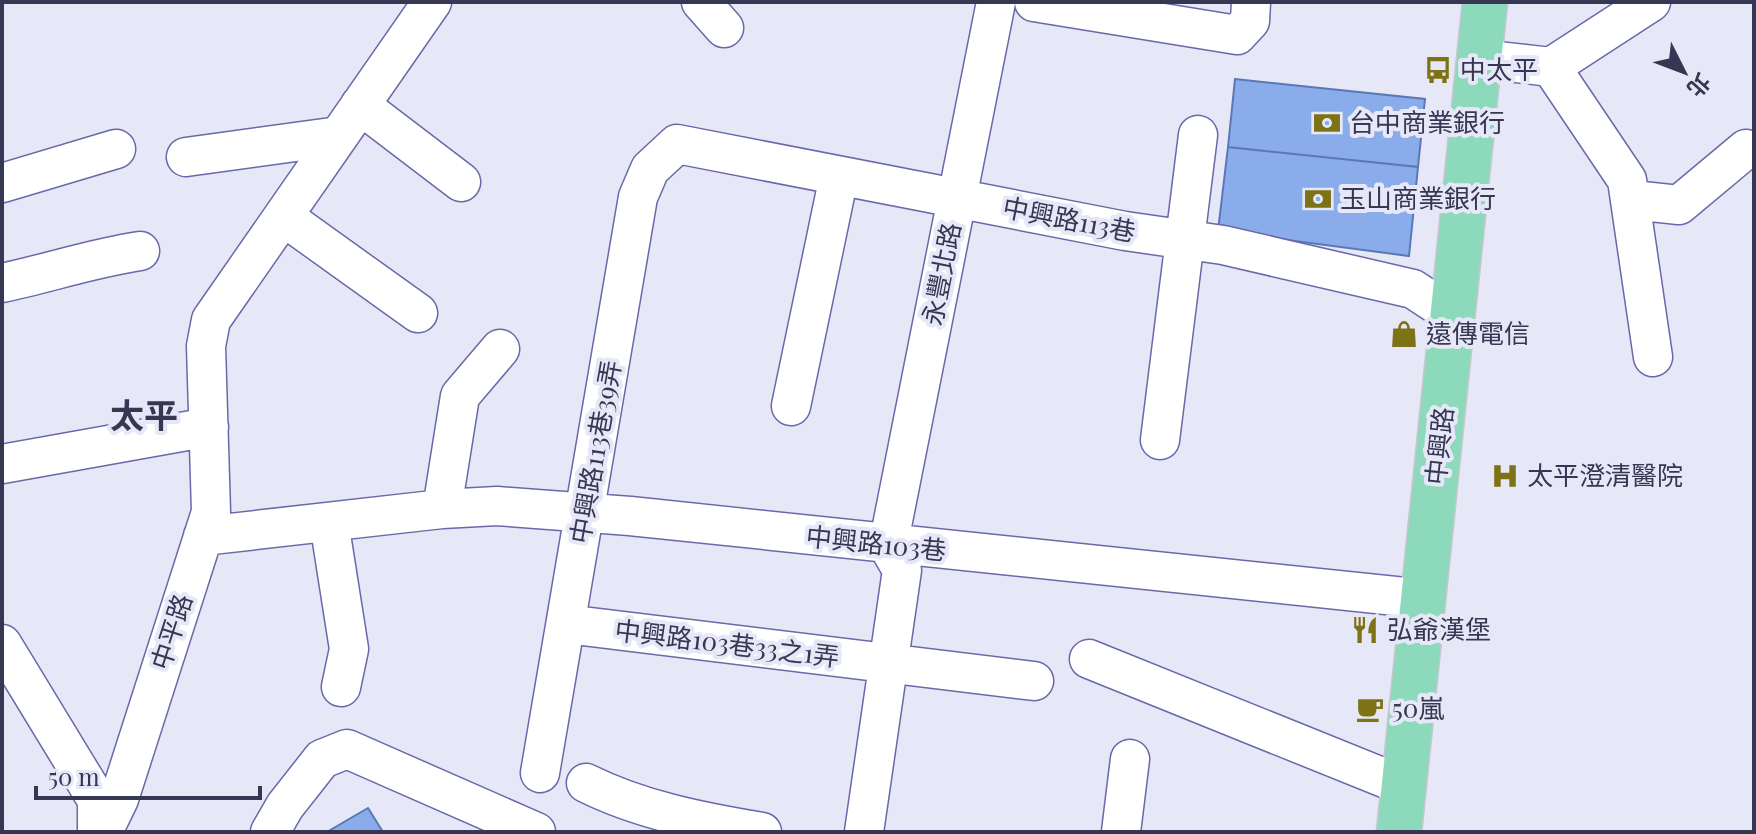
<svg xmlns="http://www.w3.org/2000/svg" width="1756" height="834" viewBox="0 0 1756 834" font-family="'Playfair Display','Noto Sans TC',serif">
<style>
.building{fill:#8baceb;stroke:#5a79b4;stroke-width:2}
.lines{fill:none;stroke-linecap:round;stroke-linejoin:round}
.minor-casing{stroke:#6968a9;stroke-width:41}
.major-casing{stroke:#c7c7cf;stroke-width:47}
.minor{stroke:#fff;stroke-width:38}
.major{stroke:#8cd9bb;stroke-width:44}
.labels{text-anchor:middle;stroke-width:8;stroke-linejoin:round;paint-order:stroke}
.poi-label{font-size:26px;fill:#363753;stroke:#e7e8f7;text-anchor:start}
.street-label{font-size:26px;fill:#363753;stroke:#e7e8f7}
.district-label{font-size:34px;font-weight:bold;fill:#363753;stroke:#e7e8f7}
</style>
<rect width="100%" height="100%" fill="#e7e8f7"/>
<path class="building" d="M 1235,79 L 1425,99 L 1418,167 L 1228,147 Z
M 1228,147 L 1418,167 L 1409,256 L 1218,231 Z
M 368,808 L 383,832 L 327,832 Z"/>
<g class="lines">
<g class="minor-casing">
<path id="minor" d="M 701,2 L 724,28
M 1034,2 L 1237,35 L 1250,21 L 1251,2
M 1480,59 L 1551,67 L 1627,180 L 1653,357
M 1551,67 L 1651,2
M 360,105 L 461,182
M 186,157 L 339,136
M 2,183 L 116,149
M 1633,200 L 1679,205 L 1746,149
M 284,217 L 418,313
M 2,283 C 49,273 93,258 140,251
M 791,406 L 839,176
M 1160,440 L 1198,135
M 2,464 L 209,427
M 442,509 L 460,396 L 500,349
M 329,522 L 349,649 L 341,687
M 203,536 L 442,509 L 497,506 L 630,516 L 1424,599
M 566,624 L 1034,681
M 2,644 L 97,800 L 97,832
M 1089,659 L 1404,786
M 540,773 L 638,197 L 650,169 L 677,144 L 1125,231 L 1223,245 L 1413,289 L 1454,316
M 586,783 C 640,810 702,822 762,832
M 103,832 L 119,799 L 211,512 L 206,346 L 211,320 L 432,2
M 270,832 L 285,806 L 322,759 L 347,749 L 536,832
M 864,832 L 902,570 L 888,546 L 996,2
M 1121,832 L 1130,759"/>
</g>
<g class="major-casing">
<path id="major" d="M 1399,832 L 1485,2"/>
</g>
<use href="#minor" class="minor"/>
<use href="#major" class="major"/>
</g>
<defs>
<g id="bus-bare" transform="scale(2.16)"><path d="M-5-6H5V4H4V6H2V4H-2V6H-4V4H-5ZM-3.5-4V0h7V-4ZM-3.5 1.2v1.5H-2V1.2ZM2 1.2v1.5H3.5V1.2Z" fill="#7d7316" stroke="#e7e8f7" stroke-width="2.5" paint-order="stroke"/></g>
<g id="bank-bare" transform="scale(2.16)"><path d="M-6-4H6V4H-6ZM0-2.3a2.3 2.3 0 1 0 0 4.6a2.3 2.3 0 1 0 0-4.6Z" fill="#7d7316" stroke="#e7e8f7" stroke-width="2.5" paint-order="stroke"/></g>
<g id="shop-bare" transform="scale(2.16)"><path d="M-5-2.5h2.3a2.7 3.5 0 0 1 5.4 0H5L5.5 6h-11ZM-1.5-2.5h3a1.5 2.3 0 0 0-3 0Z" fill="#7d7316" stroke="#e7e8f7" stroke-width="2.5" paint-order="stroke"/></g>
<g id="hospital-bare" transform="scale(2.16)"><path d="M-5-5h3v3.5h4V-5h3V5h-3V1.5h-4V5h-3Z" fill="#7d7316" stroke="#e7e8f7" stroke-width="2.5" paint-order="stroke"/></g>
<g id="restaurant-bare" transform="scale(2.16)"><path d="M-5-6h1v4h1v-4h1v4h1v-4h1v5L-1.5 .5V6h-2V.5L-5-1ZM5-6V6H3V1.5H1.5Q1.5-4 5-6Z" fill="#7d7316" stroke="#e7e8f7" stroke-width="2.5" paint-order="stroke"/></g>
<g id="cafe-bare" transform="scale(2.16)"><path d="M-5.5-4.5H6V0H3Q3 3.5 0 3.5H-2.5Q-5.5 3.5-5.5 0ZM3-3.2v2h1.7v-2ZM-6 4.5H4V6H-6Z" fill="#7d7316" stroke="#e7e8f7" stroke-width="2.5" paint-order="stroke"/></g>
</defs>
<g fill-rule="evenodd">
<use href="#bus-bare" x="1438" y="70"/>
<use href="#bank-bare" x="1327" y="123"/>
<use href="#bank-bare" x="1318" y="199"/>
<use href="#shop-bare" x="1404" y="334"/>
<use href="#hospital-bare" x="1505" y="476"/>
<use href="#restaurant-bare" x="1365" y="630"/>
<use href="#cafe-bare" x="1370" y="709"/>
</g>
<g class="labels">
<g class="poi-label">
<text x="1460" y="79">中太平</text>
<text x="1349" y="132">台中商業銀行</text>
<text x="1340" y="208">玉山商業銀行</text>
<text x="1426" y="343">遠傳電信</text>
<text x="1527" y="485">太平澄清醫院</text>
<text x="1387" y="639">弘爺漢堡</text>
<text x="1392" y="718">50嵐</text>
</g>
<g class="street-label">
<text transform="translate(1069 220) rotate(11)" y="9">中興路113巷</text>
<text transform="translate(942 274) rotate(-79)" y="9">永豐北路</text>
<text transform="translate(1440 446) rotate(-84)" y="9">中興路</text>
<text transform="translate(596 452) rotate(-80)" y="9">中興路113巷39弄</text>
<text transform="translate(876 544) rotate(6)" y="9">中興路103巷</text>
<text transform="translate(172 632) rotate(-72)" y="9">中平路</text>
<text transform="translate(727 644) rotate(7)" y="9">中興路103巷33之1弄</text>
</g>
<g class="district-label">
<text x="144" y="428">太平</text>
</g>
</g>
<rect width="1756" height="834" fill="none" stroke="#363753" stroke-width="8"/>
<g transform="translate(1684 72) rotate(132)" stroke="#e7e8f7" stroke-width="6" paint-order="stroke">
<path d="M0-6L14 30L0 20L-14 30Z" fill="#363753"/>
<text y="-12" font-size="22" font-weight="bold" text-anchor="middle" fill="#363753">北</text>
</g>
<path d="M36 786v12h224v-12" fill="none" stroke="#363753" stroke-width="4"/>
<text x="48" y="786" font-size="24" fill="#363753" stroke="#e7e8f7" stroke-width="6" paint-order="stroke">50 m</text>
</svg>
